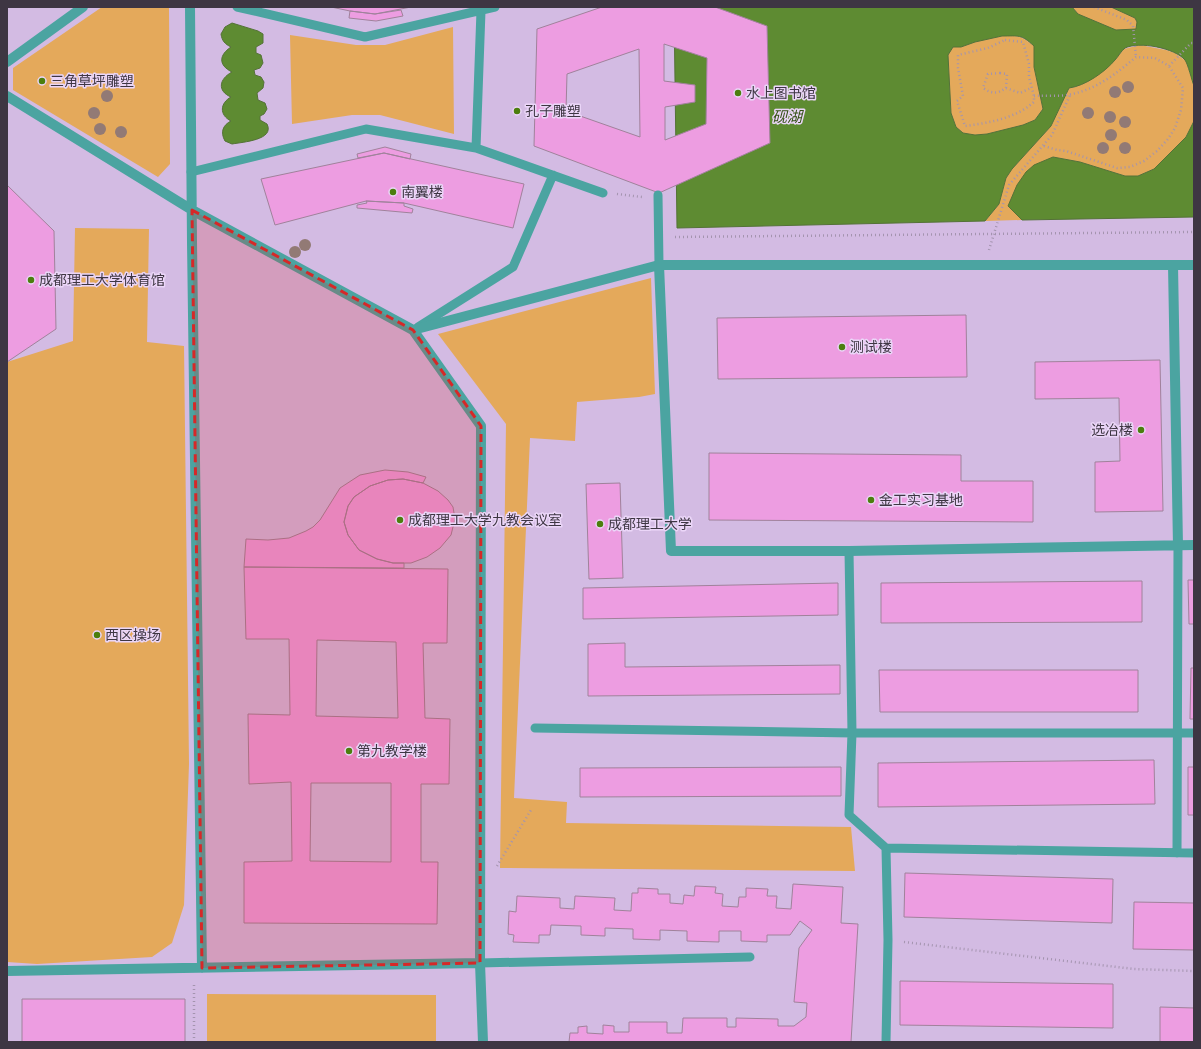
<svg xmlns="http://www.w3.org/2000/svg" width="1201" height="1049" viewBox="0 0 1201 1049" font-family="'Playfair Display','Noto Sans SC',serif">
<style>
.built{fill:#d3bbe3}
.green{fill:#e4a95b}
.water{fill:#5e8b32;stroke:#547237;fill-rule:evenodd}
.building{fill:#ed9de1;stroke:#a0829b;fill-rule:evenodd}
.lines{fill:none;stroke-linecap:round;stroke-linejoin:round}
.path{stroke:#a494af;stroke-width:2.5;stroke-dasharray:1 3;stroke-linecap:butt}
.lane{stroke:#4ba4a1;stroke-width:9}
.street{stroke:#4ba4a1;stroke-width:10}
.tree{fill:#927a75}
.marked{fill:#d62828;fill-opacity:0.2;stroke:#d62828;stroke-width:3;stroke-dasharray:8 5;stroke-linejoin:round}
.poi-dot{fill:#4c7e0d;stroke:#ebd6f8;stroke-width:1.5}
.labels{text-anchor:middle;stroke-width:3;stroke-linejoin:round;paint-order:stroke}
.poi-label{font-size:14px;fill:#3e3643;stroke:#ebd6f8;text-anchor:start}
.water-label{font-size:15px;font-style:italic;fill:#325012;stroke:#ebd6f8}
</style>
<rect width="100%" height="100%" fill="#ddc9eb"/>
<path class="built" d="M 7,7 L 1194,7 L 1194,1042 L 7,1042 Z"/>
<path class="green" d="M 102,7 L 169,7 L 170,164 L 158,177 L 13,90 L 13,68 Z
M 1072,7 L 1111,7 L 1135,18 L 1137,22 L 1137,29 L 1116,30 L 1078,14 Z
M 453,27 L 454,134 L 380,115 L 352,115 L 292,124 L 290,35 L 356,45 L 385,45 Z
M 1002,36 C 1019,36 1020,35 1034,46 L 1034,67 L 1043,109 L 1035,120 L 1023,125 L 987,134 L 975,135 L 963,133 L 956,127 L 951,113 L 948,55 L 953,47 L 961,47 L 975,42 Z
M 1140,45 L 1166,50 L 1175,53 L 1186,61 L 1194,86 L 1194,121 L 1186,137 L 1154,169 L 1138,176 L 1125,176 L 1080,162 L 1053,157 L 1034,166 L 1008,206 L 1022,220 L 985,221 L 999,204 L 1006,178 L 1012,169 L 1051,126 L 1069,88 L 1075,87 L 1089,81 L 1114,61 L 1124,49 Z
M 75,228 L 149,229 L 147,342 L 184,346 L 189,764 L 184,905 L 172,943 L 152,957 L 37,964 L 7,962 L 7,362 L 73,341 Z
M 651,278 L 655,394 L 639,397 L 577,402 L 575,441 L 530,438 L 514,798 L 567,802 L 566,823 L 851,827 L 855,871 L 500,868 L 506,424 L 438,334 Z
M 207,994 L 436,995 L 436,1042 L 207,1042 Z"/>
<path class="water" d="M 674,7 L 1072,7 L 1078,14 L 1116,30 L 1136,29 L 1137,22 L 1135,18 L 1111,7 L 1194,7 L 1194,86 C 1192,81 1188,64 1185,60 C 1175,48 1139,41 1125,48 C 1121,51 1118,57 1115,60 C 1105,72 1085,86 1069,88 L 1051,126 L 1012,169 L 1006,178 L 999,204 L 985,221 L 677,228 ZM 1002,36 C 1019,36 1021,34 1034,46 L 1034,67 L 1043,109 L 1035,120 L 1023,125 L 987,134 L 975,135 L 963,133 L 956,127 L 951,113 L 948,55 L 953,47 L 961,47 L 975,42 Z
M 232,23 L 258,31 L 263,34 L 263,43 L 256,47 L 256,53 L 261,55 L 263,63 L 260,68 L 254,70 L 255,75 L 261,77 L 264,82 L 263,88 L 257,93 L 258,100 L 265,103 L 267,109 L 264,114 L 260,116 L 260,120 L 267,124 C 275,140 243,142 232,144 L 225,141 C 220,132 223,125 231,121 C 219,115 220,103 231,97 C 217,91 219,79 232,72 C 218,65 219,55 231,47 C 225,44 222,41 221,34 L 225,27 Z
M 1194,121 L 1194,217 L 1022,220 L 1008,206 L 1017,185 L 1026,172 L 1034,165 L 1053,157 L 1080,162 L 1125,176 L 1138,176 L 1154,169 L 1186,137 Z"/>
<path class="building" d="M 331,7 L 411,7 L 375,14 L 350,11 Z
M 602,7 L 715,7 L 767,26 L 770,143 L 659,193 L 534,146 L 537,29 ZM 664,44 L 707,58 L 706,124 L 665,140 L 665,107 L 695,102 L 695,85 L 664,81 ZM 639,49 L 640,137 L 566,111 L 567,74 Z
M 401,10 L 403,16 L 376,21 L 349,18 L 350,11 L 375,14 Z
M 385,147 L 411,154 L 410,159 L 384,153 L 358,158 L 357,154 Z
M 384,153 L 524,184 L 513,228 L 404,203 L 366,201 L 275,225 L 261,179 Z
M 7,185 L 54,231 L 56,329 L 7,362 Z
M 366,201 L 404,203 L 404,206 L 413,209 L 412,213 L 357,208 L 357,205 L 367,203 Z
M 966,315 L 967,377 L 718,379 L 717,318 Z
M 1160,360 L 1163,511 L 1095,512 L 1095,462 L 1120,461 L 1119,398 L 1035,399 L 1035,362 Z
M 709,453 L 961,455 L 961,481 L 1033,481 L 1033,522 L 709,520 Z
M 385,470 L 408,472 L 426,477 L 423,483 L 403,479 L 388,480 L 370,486 L 354,497 L 348,506 L 344,522 L 348,535 L 359,550 L 377,559 L 393,563 L 404,563 L 404,568 L 244,567 L 246,539 L 268,540 L 289,538 L 306,531 L 313,527 L 320,520 L 340,488 L 360,475 Z
M 403,479 L 423,483 L 438,491 L 448,500 L 453,507 L 455,519 L 451,535 L 440,548 L 427,557 L 411,563 L 393,563 L 377,559 L 359,550 L 348,535 L 344,522 L 348,506 L 354,497 L 370,486 L 388,480 Z
M 620,483 L 623,578 L 589,579 L 586,484 Z
M 244,567 L 448,569 L 447,643 L 423,643 L 425,718 L 450,719 L 449,784 L 421,784 L 421,862 L 438,862 L 437,924 L 244,923 L 244,862 L 292,861 L 291,782 L 249,784 L 248,714 L 290,715 L 289,639 L 246,639 ZM 317,640 L 396,642 L 398,718 L 316,716 ZM 311,783 L 391,783 L 391,862 L 310,861 Z
M 1188,580 L 1194,580 L 1194,624 L 1189,624 Z
M 1142,581 L 1142,622 L 881,623 L 881,583 Z
M 838,583 L 838,615 L 583,619 L 583,588 Z
M 625,643 L 625,667 L 840,665 L 840,694 L 588,696 L 588,644 Z
M 1191,668 L 1194,668 L 1194,719 L 1190,719 Z
M 879,670 L 1138,670 L 1138,712 L 880,712 Z
M 1154,760 L 1155,804 L 878,807 L 878,763 Z
M 841,767 L 841,796 L 580,797 L 580,768 Z
M 1188,767 L 1194,767 L 1194,815 L 1188,815 Z
M 905,873 L 1113,879 L 1112,923 L 904,917 Z
M 793,884 L 843,887 L 841,923 L 858,924 L 851,1042 L 569,1042 L 570,1033 L 578,1033 L 578,1027 L 587,1026 L 587,1033 L 603,1034 L 603,1025 L 614,1026 L 614,1032 L 629,1032 L 629,1022 L 667,1022 L 667,1033 L 682,1033 L 683,1018 L 727,1018 L 727,1027 L 736,1027 L 736,1018 L 778,1019 L 778,1026 L 794,1026 L 806,1017 L 807,1003 L 794,1002 L 799,948 L 812,930 L 800,921 L 790,935 L 767,935 L 767,942 L 741,941 L 741,931 L 719,931 L 719,942 L 687,941 L 687,931 L 660,930 L 660,940 L 633,939 L 633,929 L 605,928 L 605,936 L 581,935 L 581,926 L 551,925 L 550,935 L 539,935 L 539,943 L 513,942 L 514,935 L 508,934 L 509,911 L 516,912 L 517,896 L 560,898 L 560,908 L 574,909 L 575,896 L 615,898 L 614,910 L 631,911 L 632,893 L 638,893 L 638,888 L 658,889 L 658,894 L 670,894 L 670,903 L 683,904 L 684,895 L 694,896 L 695,886 L 716,887 L 715,893 L 723,894 L 722,906 L 738,907 L 739,897 L 746,897 L 746,888 L 768,889 L 767,896 L 777,896 L 776,908 L 791,909 Z
M 1134,902 L 1194,903 L 1194,950 L 1133,949 Z
M 900,981 L 1113,984 L 1113,1028 L 900,1025 Z
M 22,999 L 185,999 L 185,1042 L 22,1042 Z
M 1160,1007 L 1194,1008 L 1194,1042 L 1160,1042 Z"/>
<g class="lines">
<path class="path" d="M 1094,7 L 1127,20 L 1133,26 L 1136,57
M 1005,40 L 1023,42 L 1029,64 L 1029,77 L 1034,96 L 1034,102 C 1016,118 989,123 965,126 L 957,101 L 963,96 L 958,68 L 958,55 L 988,48 Z
M 1000,73 L 1007,74 L 1006,88 C 997,94 992,94 983,88 L 988,74 Z
M 1006,88 L 1020,93 L 1031,88
M 1034,96 C 1046,95 1060,97 1072,94 C 1097,89 1117,73 1136,57 L 1155,58 L 1169,66 L 1191,43 L 1194,43
M 1044,146 L 1057,150 L 1066,151 L 1117,168 L 1130,167 L 1144,161 L 1157,151 L 1168,139 L 1175,128 L 1181,110 L 1183,88 L 1169,66
M 617,194 L 642,197
M 675,237 L 1194,232
M 989,250 L 1009,185 L 1052,135 L 1070,95
M 497,866 L 531,810
M 904,942 L 1134,969 L 1194,971
M 194,1042 L 194,984"/>
<path class="lane" d="M 237,7 L 365,37 L 495,7
M 476,148 L 481,11
M 191,172 L 366,129 L 476,148 L 603,193
M 658,195 L 659,265
M 418,327 L 513,267 L 553,175
M 849,551 L 852,733 L 849,815 L 886,848 L 888,940 L 886,1042
M 535,728 L 852,733 L 1194,733
M 886,848 L 1194,853
M 1177,853 L 1178,546
M 480,963 L 750,957"/>
<path class="street" d="M 190,7 L 192,242 L 202,968
M 7,62 L 83,7
M 7,96 L 192,210 L 413,330 L 481,426 L 480,963 L 483,1042
M 659,265 L 671,551 L 849,551 L 1194,545
M 1173,265 L 1178,546
M 413,330 L 659,265 L 1194,265
M 7,971 L 480,963"/>
</g>
<g class="tree">
<circle cx="1128" cy="87" r="6"/>
<circle cx="1115" cy="92" r="6"/>
<circle cx="107" cy="96" r="6"/>
<circle cx="94" cy="113" r="6"/>
<circle cx="1088" cy="113" r="6"/>
<circle cx="1110" cy="117" r="6"/>
<circle cx="1125" cy="122" r="6"/>
<circle cx="100" cy="129" r="6"/>
<circle cx="121" cy="132" r="6"/>
<circle cx="1111" cy="135" r="6"/>
<circle cx="1103" cy="148" r="6"/>
<circle cx="1125" cy="148" r="6"/>
<circle cx="305" cy="245" r="6"/>
<circle cx="295" cy="252" r="6"/>
</g>
<path class="marked" d="M 192,210 L 413,330 L 481,426 L 480,963 L 202,968 Z"/>
<g class="poi-dot">
<circle cx="42" cy="81" r="4"/>
<circle cx="738" cy="93" r="4"/>
<circle cx="517" cy="111" r="4"/>
<circle cx="393" cy="192" r="4"/>
<circle cx="31" cy="280" r="4"/>
<circle cx="842" cy="347" r="4"/>
<circle cx="1141" cy="430" r="4"/>
<circle cx="871" cy="500" r="4"/>
<circle cx="400" cy="520" r="4"/>
<circle cx="600" cy="524" r="4"/>
<circle cx="97" cy="635" r="4"/>
<circle cx="349" cy="751" r="4"/>
</g>
<g class="labels">
<g class="poi-label">
<text x="50" y="86">三角草坪雕塑</text>
<text x="746" y="98">水上图书馆</text>
<text x="525" y="116">孔子雕塑</text>
<text x="401" y="197">南翼楼</text>
<text x="39" y="285">成都理工大学体育馆</text>
<text x="850" y="352">测试楼</text>
<text x="1133" y="435" text-anchor="end">选冶楼</text>
<text x="879" y="505">金工实习基地</text>
<text x="408" y="525">成都理工大学九教会议室</text>
<text x="608" y="529">成都理工大学</text>
<text x="105" y="640">西区操场</text>
<text x="357" y="756">第九教学楼</text>
</g>
<g class="water-label">
<text x="787" y="122">砚湖</text>
</g>
</g>
<rect width="1201" height="1049" fill="none" stroke="#3e3643" stroke-width="16"/>
</svg>
